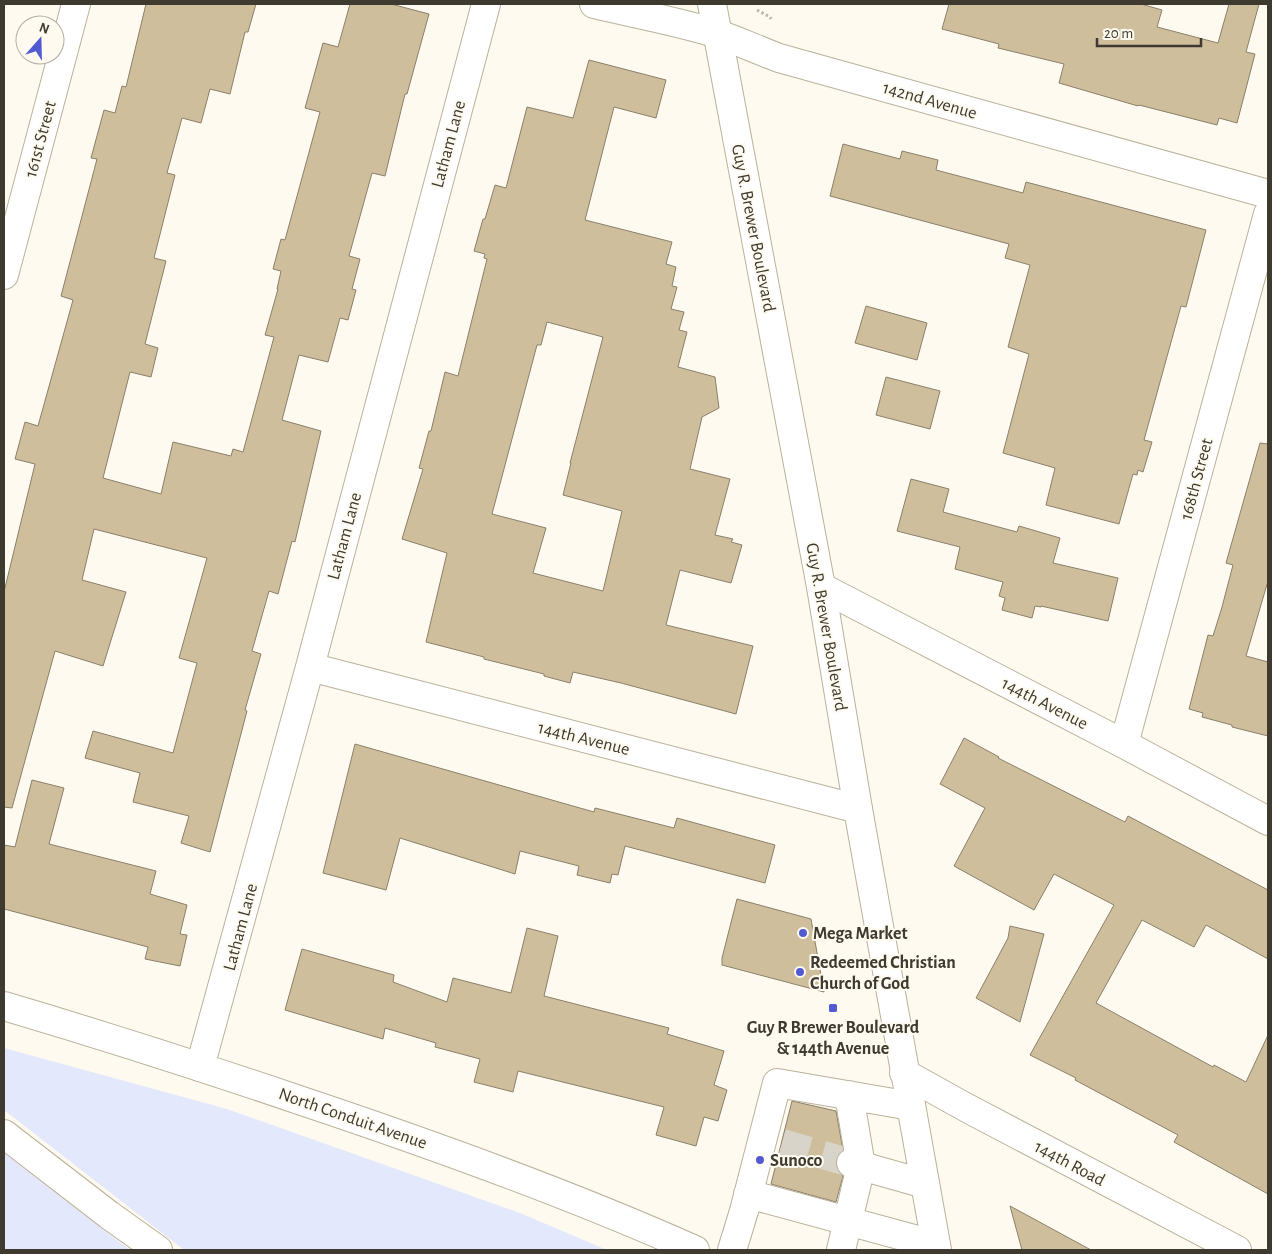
<svg xmlns="http://www.w3.org/2000/svg" width="1272" height="1254" viewBox="0 0 1272 1254" font-family="'Alegreya Sans',sans-serif">
<style>
.green{fill:#e3e8fc}
.building{fill:#cfbe9b;stroke:#8a806a;fill-rule:evenodd}
.lines{fill:none;stroke-linecap:round;stroke-linejoin:round}
.minor-tunnel{stroke:#d8d4ca;stroke-width:28;stroke-dasharray:28 14;stroke-linecap:butt}
.minor-casing{stroke:#bcb19a;stroke-width:30}
.major-casing{stroke:#bcb19a;stroke-width:30}
.highway-casing{stroke:#bcb19a;stroke-width:30}
.path{stroke:#bbb7ad;stroke-width:3;stroke-dasharray:2.5 2.5;stroke-linecap:butt}
.minor{stroke:#fff;stroke-width:28}
.major{stroke:#fff;stroke-width:28}
.highway{stroke:#fff;stroke-width:28}
.poi-dot{fill:#525ad1;stroke:#fefaf0;stroke-width:2}
.labels{text-anchor:middle;stroke-width:4;stroke-linejoin:round;paint-order:stroke}
.street-label{font-size:18px;fill:#3e3a30;stroke:#fefaf0}
.poi-label{font-size:18px;font-weight:bold;fill:#3e3a30;stroke:#fefaf0;text-anchor:start}
</style>
<rect width="100%" height="100%" fill="#fefaf0"/>
<path class="green" d="M 4,1048 L 227,1109 L 520,1213 L 607,1250 L 184,1250 L 4,1110 Z
M 4,1153 L 130,1250 L 4,1250 Z"/>
<path class="building" d="M 146,4 L 256,4 L 248,32 L 245,32 L 230,94 L 210,89 L 201,123 L 182,118 L 167,173 L 175,175 L 154,258 L 166,261 L 145,344 L 158,348 L 151,377 L 130,372 L 103,478 L 161,494 L 173,442 L 231,456 L 233,449 L 243,452 L 274,337 L 265,335 L 278,289 L 277,289 L 281,271 L 273,269 L 281,239 L 285,240 L 320,112 L 305,108 L 323,43 L 338,47 L 350,4 L 391,4 L 429,14 L 407,94 L 405,94 L 385,176 L 372,173 L 349,256 L 360,259 L 352,289 L 356,290 L 348,320 L 340,318 L 328,362 L 299,355 L 282,420 L 321,431 L 295,542 L 292,541 L 278,594 L 269,591 L 252,651 L 261,654 L 245,710 L 247,711 L 210,852 L 181,843 L 189,816 L 133,802 L 140,773 L 85,758 L 93,731 L 173,753 L 197,663 L 179,658 L 207,558 L 94,529 L 82,580 L 126,592 L 103,666 L 55,651 L 12,808 L 4,807 L 4,592 L 35,464 L 15,459 L 25,422 L 38,426 L 73,300 L 61,296 L 97,159 L 91,158 L 104,110 L 115,113 L 122,86 L 126,87 Z
M 949,4 L 1141,4 L 1162,10 L 1157,27 L 1218,43 L 1229,4 L 1259,4 L 1246,52 L 1255,54 L 1237,123 L 1219,118 L 1217,125 L 1139,105 L 1138,106 L 1059,83 L 1064,64 L 998,48 L 999,44 L 942,29 Z
M 589,60 L 666,80 L 656,118 L 614,107 L 585,220 L 672,242 L 666,264 L 676,267 L 672,286 L 677,287 L 671,309 L 684,312 L 679,330 L 687,332 L 678,367 L 715,377 L 719,408 L 702,417 L 690,469 L 730,479 L 715,535 L 733,539 L 731,542 L 742,545 L 731,583 L 680,570 L 666,625 L 753,646 L 736,714 L 621,683 L 573,672 L 570,683 L 544,676 L 544,674 L 484,659 L 484,657 L 426,642 L 447,553 L 402,539 L 423,469 L 419,468 L 429,431 L 431,431 L 445,372 L 458,376 L 487,259 L 484,258 L 485,254 L 474,251 L 483,219 L 485,219 L 495,185 L 506,188 L 527,107 L 573,118 ZM 547,322 L 603,337 L 570,463 L 571,463 L 563,495 L 622,511 L 603,591 L 533,573 L 546,528 L 492,514 L 537,345 L 541,345 Z
M 843,144 L 900,159 L 902,151 L 938,160 L 936,170 L 1023,193 L 1026,182 L 1206,230 L 1186,307 L 1181,306 L 1144,440 L 1152,442 L 1143,472 L 1138,470 L 1137,475 L 1133,474 L 1119,524 L 1046,505 L 1055,468 L 1003,453 L 1029,354 L 1008,347 L 1030,265 L 1005,258 L 1009,244 L 830,196 Z
M 866,306 L 927,323 L 917,360 L 855,343 Z
M 886,377 L 940,391 L 930,429 L 876,415 Z
M 1260,443 L 1268,444 L 1268,581 L 1246,656 L 1268,662 L 1268,736 L 1232,727 L 1232,725 L 1202,717 L 1203,713 L 1189,709 L 1208,635 L 1213,636 L 1222,607 L 1233,565 L 1226,563 Z
M 911,479 L 949,489 L 943,512 L 1017,532 L 1019,526 L 1060,538 L 1053,563 L 1118,578 L 1108,621 L 1041,606 L 1041,607 L 1035,606 L 1032,618 L 1002,610 L 1005,598 L 999,596 L 1003,582 L 955,569 L 960,547 L 897,531 Z
M 964,738 L 999,757 L 998,758 L 1125,822 L 1128,816 L 1268,890 L 1268,959 L 1206,925 L 1194,947 L 1142,920 L 1096,1003 L 1213,1067 L 1214,1065 L 1246,1082 L 1268,1035 L 1268,1194 L 1174,1142 L 1178,1135 L 1075,1080 L 1076,1078 L 1030,1055 L 1114,905 L 1054,874 L 1034,910 L 954,866 L 985,808 L 940,784 Z
M 355,744 L 594,812 L 595,808 L 674,828 L 677,818 L 775,845 L 765,883 L 625,846 L 618,875 L 612,874 L 610,883 L 577,875 L 579,866 L 520,851 L 515,874 L 400,838 L 386,890 L 323,873 Z
M 32,780 L 64,788 L 49,844 L 156,871 L 150,894 L 187,905 L 180,934 L 187,935 L 180,966 L 145,959 L 148,947 L 4,909 L 4,845 L 15,847 Z
M 737,899 L 811,919 L 824,992 L 722,965 L 722,958 Z
M 1010,926 L 1044,934 L 1020,1022 L 976,998 L 1008,938 Z
M 527,928 L 558,936 L 544,996 L 669,1028 L 667,1034 L 724,1051 L 714,1085 L 727,1090 L 718,1121 L 704,1117 L 696,1146 L 656,1135 L 664,1107 L 518,1071 L 513,1092 L 474,1082 L 480,1059 L 435,1047 L 436,1043 L 385,1028 L 383,1039 L 285,1010 L 302,949 L 394,975 L 393,982 L 447,1002 L 453,978 L 511,993 Z
M 792,1101 L 836,1111 L 843,1150 L 836,1159 L 836,1167 L 843,1176 L 836,1202 L 771,1184 Z
M 1010,1206 L 1091,1250 L 1022,1250 Z"/>
<g class="lines">
<path class="minor-tunnel" d="M 782,1143 L 851,1163"/>
<g class="minor-casing">
<path id="minor" d="M 594,4 C 635,14 677,21 718,34 C 738,41 758,50 779,58 L 1268,194
M 4,275 L 76,4
M 821,587 L 1124,744 L 1268,821
M 310,667 L 858,809
M 1124,744 L 1268,214
M 200,1067 L 310,667 L 486,4
M 904,1073 L 967,1108 L 1237,1250
M 851,1163 L 925,1184
M 748,1194 L 936,1245
M 732,1250 L 744,1211 L 777,1083 L 911,1106
M 841,1250 L 861,1166 L 849,1095"/>
</g>
<g class="major-casing">
<path id="major" d="M 712,4 L 821,587 L 858,809 L 937,1250
M 4,1006 C 102,1035 199,1066 296,1099 C 431,1144 565,1192 695,1250"/>
</g>
<g class="highway-casing">
<path id="highway" d="M 4,1134 L 109,1215 L 158,1250"/>
</g>
<path class="path" d="M 757,10 L 770,17 L 771,19"/>
<use href="#minor" class="minor"/>
<use href="#major" class="major"/>
<use href="#highway" class="highway"/>
</g>
<g class="poi-dot">
<circle cx="803" cy="933" r="5"/>
<circle cx="800" cy="972" r="5"/>
<rect x="828" y="1003" width="10" height="10" rx="2.5"/>
<circle cx="760" cy="1160" r="5"/>
</g>
<g class="labels">
<g class="street-label">
<text transform="translate(930 100) rotate(16)" y="6">142nd Avenue</text>
<text transform="translate(40 139) rotate(-75)" y="6">161st Street</text>
<text transform="translate(448 144) rotate(-75)" y="6">Latham Lane</text>
<text transform="translate(754 228) rotate(79)" y="6">Guy R. Brewer Boulevard</text>
<text transform="translate(1196 479) rotate(-75)" y="6">168th Street</text>
<text transform="translate(344 536) rotate(-75)" y="6">Latham Lane</text>
<text transform="translate(827 627) rotate(80)" y="6">Guy R. Brewer Boulevard</text>
<text transform="translate(1045 703) rotate(27)" y="6">144th Avenue</text>
<text transform="translate(584 738) rotate(14)" y="6">144th Avenue</text>
<text transform="translate(240 927) rotate(-75)" y="6">Latham Lane</text>
<text transform="translate(353 1118) rotate(19)" y="6">North Conduit Avenue</text>
<text transform="translate(1070 1163) rotate(28)" y="6">144th Road</text>
</g>
<g class="poi-label">
<text x="813" y="939">Mega Market</text>
<text x="810" y="968">Redeemed Christian<tspan x="810" dy="21">Church of God</tspan></text>
<text x="833" y="1033" text-anchor="middle">Guy R Brewer Boulevard<tspan x="833" dy="21">&amp; 144th Avenue</tspan></text>
<text x="770" y="1166">Sunoco</text>
</g>
</g>
<rect width="1272" height="1254" fill="none" stroke="#3e3a30" stroke-width="10"/>
<g transform="translate(40 40) rotate(20)"><circle r="24" fill="#fefaf0" stroke="#b1ada3"/>
<path d="M0-4L9 19L0 12L-9 19Z" fill="#525ad1"/>
<text y="-8" font-size="14" font-weight="bold" text-anchor="middle" fill="#3e3a30">N</text>
</g>
<path d="M1097 38v8h104v-8" fill="none" stroke="#3e3a30" stroke-width="2.5"/>
<text x="1104" y="38" font-size="15" fill="#3e3a30" stroke="#fefaf0" stroke-width="4" paint-order="stroke">20 m</text>
</svg>
